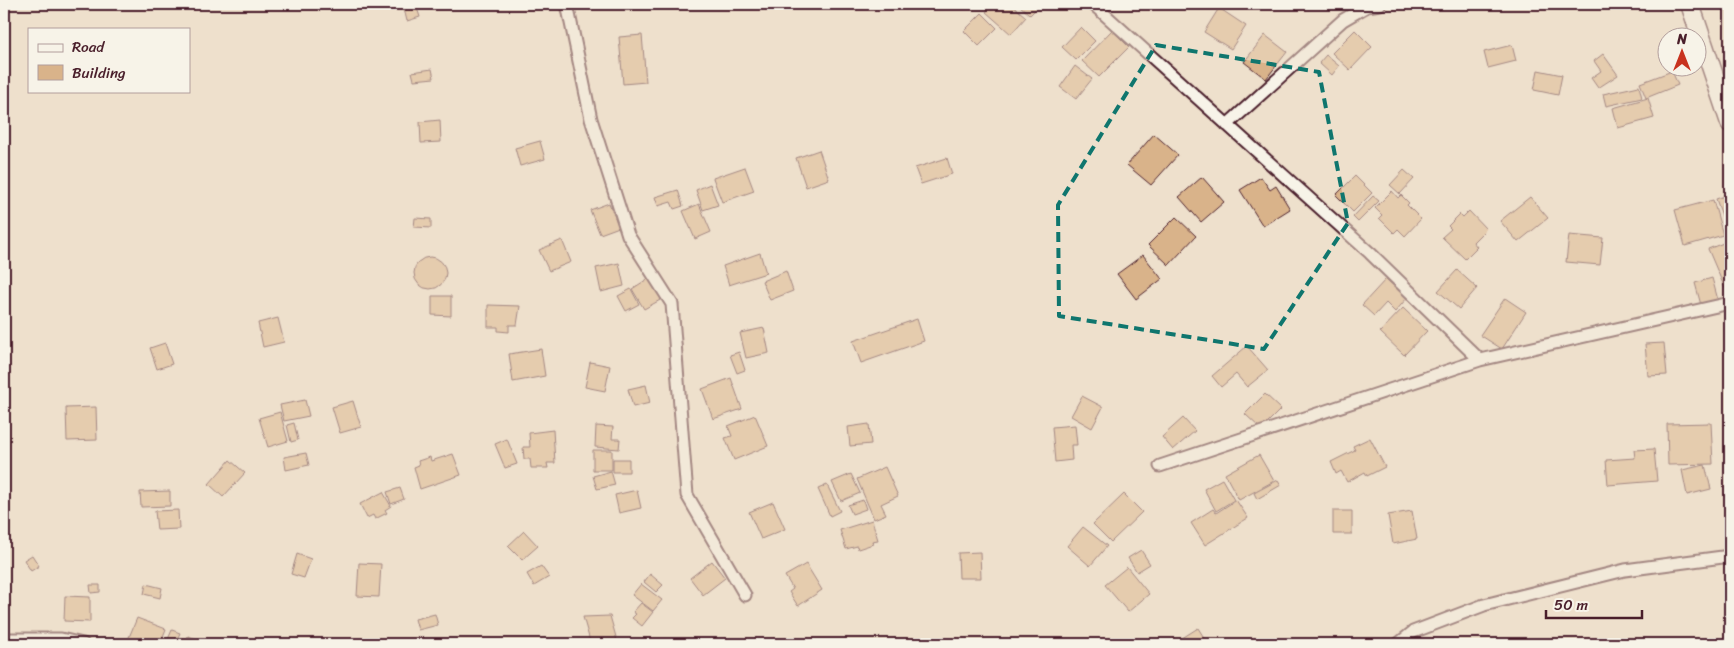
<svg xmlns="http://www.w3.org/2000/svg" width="1734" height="648" viewBox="0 0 1734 648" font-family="Sriracha,sans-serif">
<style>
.building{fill:#d9b38a;stroke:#4a1f2b}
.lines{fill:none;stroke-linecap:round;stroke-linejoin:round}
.minor-casing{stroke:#4a1f2b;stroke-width:15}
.primary-casing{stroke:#4a1f2b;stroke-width:21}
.minor{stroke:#f7f3e8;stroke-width:11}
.primary{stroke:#f7f3e8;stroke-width:18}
.marked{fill:none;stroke:#0f766e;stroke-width:4;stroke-dasharray:10 6;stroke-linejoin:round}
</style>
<rect width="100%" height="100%" fill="#eee0cc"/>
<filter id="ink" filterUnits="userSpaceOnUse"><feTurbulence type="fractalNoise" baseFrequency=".02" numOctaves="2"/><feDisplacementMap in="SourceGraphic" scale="10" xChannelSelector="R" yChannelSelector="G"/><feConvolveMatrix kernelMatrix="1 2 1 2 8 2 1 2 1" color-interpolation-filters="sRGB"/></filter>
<g filter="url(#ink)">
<path class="building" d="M 993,4 L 1011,4 L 1026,17 L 1011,34 L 986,12 Z
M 1018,4 L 1041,4 L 1030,15 Z
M 416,5 L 420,17 L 407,21 L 404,9 Z
M 1219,8 L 1246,26 L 1231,49 L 1204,32 Z
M 982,13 L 997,28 L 979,46 L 964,31 Z
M 1081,27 L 1095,41 L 1076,60 L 1062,47 Z
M 1112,30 L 1129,47 L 1099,77 L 1082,61 Z
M 1355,30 L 1372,47 L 1350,70 L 1332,53 Z
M 642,35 L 646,82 L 623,84 L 619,37 Z
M 1265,35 L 1287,52 L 1266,79 L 1244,62 Z
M 1512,45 L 1516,61 L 1488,68 L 1484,52 Z
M 1603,54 L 1618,75 L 1598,88 L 1591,78 L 1601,71 L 1594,61 Z
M 1326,55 L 1339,66 L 1332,75 L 1319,63 Z
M 1075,66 L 1092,79 L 1076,99 L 1060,87 Z
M 432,69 L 434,78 L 414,80 L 412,72 Z
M 1538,70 L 1562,75 L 1558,95 L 1534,90 Z
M 1672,71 L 1678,85 L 1646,98 L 1640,83 Z
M 1639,86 L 1642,98 L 1606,106 L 1603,94 Z
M 1648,98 L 1654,118 L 1618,128 L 1613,108 Z
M 440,120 L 441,142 L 421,143 L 420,122 Z
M 1154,134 L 1178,155 L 1151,185 L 1127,165 Z
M 540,141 L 545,159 L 520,166 L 515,148 Z
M 819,150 L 829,179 L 806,187 L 796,158 Z
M 947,158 L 952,174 L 921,184 L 915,168 Z
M 745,167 L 754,191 L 722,202 L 713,178 Z
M 1404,170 L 1414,179 L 1400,194 L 1390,185 Z
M 1355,176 L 1372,193 L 1353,212 L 1336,195 Z
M 1202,177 L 1224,202 L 1201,222 L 1179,197 Z
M 1261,177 L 1270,190 L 1276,186 L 1290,209 L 1263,226 L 1240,190 Z
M 710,184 L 718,205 L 703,210 L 696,190 Z
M 678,190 L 683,206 L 674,209 L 671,202 L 658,206 L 655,197 Z
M 1392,191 L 1398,198 L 1401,195 L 1409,203 L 1407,205 L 1421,219 L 1405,236 L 1398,229 L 1394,233 L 1379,218 L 1382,215 L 1375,208 Z
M 1730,194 L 1730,238 L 1716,199 Z
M 1373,196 L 1379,201 L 1358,222 L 1353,217 Z
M 1530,197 L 1548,218 L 1518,242 L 1500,221 Z
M 1713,200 L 1723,235 L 1685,246 L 1675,210 Z
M 609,203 L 619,227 L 600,234 L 590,210 Z
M 699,204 L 711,232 L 695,239 L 683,211 Z
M 1469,211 L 1486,229 L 1473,242 L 1477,247 L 1465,259 L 1442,237 L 1451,229 L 1448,226 L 1460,214 L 1463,217 Z
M 1176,217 L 1196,236 L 1169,265 L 1148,245 Z
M 415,218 L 431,219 L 431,228 L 414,227 Z
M 1569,235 L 1603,238 L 1600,265 L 1566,262 Z
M 562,240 L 571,262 L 549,271 L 539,250 Z
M 1726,242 L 1730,253 L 1729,298 L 1708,249 Z
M 760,253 L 766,273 L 729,285 L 723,266 Z
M 1143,255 L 1162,279 L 1136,299 L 1117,274 Z
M414 273a16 16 0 1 1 32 0a16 16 0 1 1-32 0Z
M 619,263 L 624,286 L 601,292 L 596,268 Z
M 1457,270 L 1477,288 L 1459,309 L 1438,291 Z
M 786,271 L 793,291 L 770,300 L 762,281 Z
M 649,278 L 662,299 L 644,309 L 632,289 Z
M 1712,278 L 1718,300 L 1701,305 L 1695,283 Z
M 1386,279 L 1407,298 L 1395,312 L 1386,303 L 1374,316 L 1362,305 Z
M 631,289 L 639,304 L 626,311 L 618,296 Z
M 432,296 L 451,296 L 451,316 L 432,315 Z
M 1505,298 L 1526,312 L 1502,349 L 1480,335 Z
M 488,305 L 520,306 L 517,325 L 509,325 L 509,332 L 498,331 L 498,327 L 488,327 Z
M 1403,308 L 1427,331 L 1404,355 L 1380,332 Z
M 278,318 L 284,342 L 263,347 L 258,323 Z
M 917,319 L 924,341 L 861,363 L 853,341 Z
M 764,328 L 769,353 L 746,358 L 740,333 Z
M 165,343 L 172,364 L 157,369 L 150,348 Z
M 1664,343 L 1667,375 L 1648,376 L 1645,344 Z
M 1247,346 L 1268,370 L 1247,387 L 1236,374 L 1221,387 L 1212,376 Z
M 541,349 L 545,376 L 513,382 L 509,354 Z
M 739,352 L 745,370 L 737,373 L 730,355 Z
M 590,362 L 610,366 L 605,391 L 585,387 Z
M 731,378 L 742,409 L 713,419 L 702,389 Z
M 646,385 L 650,403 L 633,407 L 628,389 Z
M 1265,394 L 1281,409 L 1261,429 L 1245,414 Z
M 1082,396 L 1103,407 L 1092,428 L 1071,416 Z
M 305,400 L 309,416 L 284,421 L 280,405 Z
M 353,401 L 361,427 L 340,433 L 332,407 Z
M 96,407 L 97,440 L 67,441 L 66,408 Z
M 280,412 L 288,441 L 268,447 L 259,418 Z
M 755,415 L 768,446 L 734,460 L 725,438 L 732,436 L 728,426 Z
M 1183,418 L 1195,431 L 1173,450 L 1162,437 Z
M 294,423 L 298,440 L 291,442 L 287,425 Z
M 1711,423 L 1713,464 L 1668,465 L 1667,424 Z
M 869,424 L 871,444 L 850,446 L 848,427 Z
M 1075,425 L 1077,445 L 1071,445 L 1072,460 L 1055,462 L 1052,427 Z
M 596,426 L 613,427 L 612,439 L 620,439 L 619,449 L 595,447 Z
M 553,430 L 555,463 L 547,463 L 548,468 L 531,468 L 530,459 L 524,459 L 523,447 L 530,447 L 529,433 Z
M 1370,438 L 1385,467 L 1367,476 L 1365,472 L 1347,482 L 1341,471 L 1336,474 L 1331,462 L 1355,450 L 1353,446 Z
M 507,439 L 517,464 L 505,468 L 495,444 Z
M 1654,449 L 1657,481 L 1608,485 L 1606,460 L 1635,458 L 1634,450 Z
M 593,450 L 612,450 L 612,470 L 593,470 Z
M 306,453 L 309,465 L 286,470 L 284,457 Z
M 453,454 L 461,475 L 420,489 L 414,467 L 419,465 L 418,461 L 430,457 L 431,461 Z
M 1259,455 L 1274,481 L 1239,500 L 1225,474 Z
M 613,459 L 629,459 L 629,472 L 613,472 Z
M 230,460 L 245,473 L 223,497 L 209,484 Z
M 1705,465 L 1711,489 L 1687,495 L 1682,470 Z
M 885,467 L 898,496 L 881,504 L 886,514 L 874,519 L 857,479 Z
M 611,471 L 615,485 L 597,489 L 593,476 Z
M 851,474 L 860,493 L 841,501 L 832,482 Z
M 1222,479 L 1234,500 L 1216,511 L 1204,489 Z
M 1278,480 L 1281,485 L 1257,499 L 1254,493 Z
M 827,485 L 840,511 L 830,516 L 818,489 Z
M 400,488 L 404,499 L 391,504 L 387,492 Z
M 637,490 L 641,508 L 619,513 L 615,495 Z
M 170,491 L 170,506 L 141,507 L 140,492 Z
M 383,492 L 391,506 L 385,510 L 387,513 L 375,519 L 373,515 L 367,518 L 360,504 Z
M 1124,494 L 1142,512 L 1111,542 L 1093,524 Z
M 863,500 L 866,509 L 852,514 L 848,505 Z
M 1236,500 L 1248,518 L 1205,545 L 1191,523 L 1213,509 L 1216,513 Z
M 773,502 L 785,529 L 761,539 L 749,512 Z
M 178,510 L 179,529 L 157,530 L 155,511 Z
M 1333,511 L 1352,511 L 1352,534 L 1333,534 Z
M 1412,511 L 1417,539 L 1393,544 L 1388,515 Z
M 872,520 L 878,540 L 872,541 L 873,544 L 858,549 L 857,546 L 846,549 L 840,530 Z
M 1083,527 L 1107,546 L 1090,566 L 1067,546 Z
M 524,531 L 538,546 L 522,560 L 508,546 Z
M 1141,550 L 1150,564 L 1137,572 L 1128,558 Z
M 980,552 L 981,578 L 959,578 L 958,553 Z
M 297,554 L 311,559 L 304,578 L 291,574 Z
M 32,555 L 39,566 L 31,571 L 24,560 Z
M 712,561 L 725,578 L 703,595 L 690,578 Z
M 359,563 L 381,564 L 379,597 L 357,596 Z
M 806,564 L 822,590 L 798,606 L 789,592 L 793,589 L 785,576 Z
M 541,566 L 549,577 L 534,586 L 527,574 Z
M 1127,567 L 1149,594 L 1128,612 L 1105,585 Z
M 650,574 L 663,585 L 656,592 L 644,582 Z
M 146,584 L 162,588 L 160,598 L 144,594 Z
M 641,584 L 662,600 L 653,611 L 632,595 Z
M 90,585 L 100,585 L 100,592 L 91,593 Z
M 65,596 L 90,597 L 90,622 L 64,621 Z
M 641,603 L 653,612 L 642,626 L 632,618 L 636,614 L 633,612 Z
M 435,614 L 438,625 L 418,630 L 415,619 Z
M 610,616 L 618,644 L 602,644 L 602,641 L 590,641 L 583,617 Z
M 137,618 L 166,629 L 160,644 L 127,642 Z
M 1198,628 L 1208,644 L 1177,644 L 1176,642 Z
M 172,630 L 180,633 L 175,644 L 166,644 Z
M 188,636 L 212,644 L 186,644 Z"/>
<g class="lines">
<g class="minor-casing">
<path id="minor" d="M 567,4 L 591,119 L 628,235 L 672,304 L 687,495 L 745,595
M 1093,4 L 1370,253 L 1480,360 L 1730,303
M 1227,125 L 1343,20 L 1367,6 L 1380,4
M 1160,466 L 1480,360
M 4,639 L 61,639 L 83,644
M 1398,644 L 1413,632 L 1484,605 L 1625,570 L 1730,556"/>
</g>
<g class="primary-casing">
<path id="primary" d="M 1690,4 L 1730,123"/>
</g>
<use href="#minor" class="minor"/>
<use href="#primary" class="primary"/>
</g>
</g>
<path d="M0 0H1734V648H0ZM 1156,45 L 1319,72 L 1348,223 L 1264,349 L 1059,316 L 1058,205 Z" fill="#eee0cc" fill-opacity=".55" fill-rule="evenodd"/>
<path class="marked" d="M 1156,45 L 1319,72 L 1348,223 L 1264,349 L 1059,316 L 1058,205 Z"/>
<rect width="1734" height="648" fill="none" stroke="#f7f3e8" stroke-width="20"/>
<rect x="10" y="10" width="1714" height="628" fill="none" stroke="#4a1f2b" stroke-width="2" filter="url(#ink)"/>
<rect x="28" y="28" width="162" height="65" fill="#f7f3e8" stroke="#b29e9c"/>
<rect x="38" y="44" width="25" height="8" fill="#f7f3e8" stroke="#b29e9c"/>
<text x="72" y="52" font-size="15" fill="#4a1f2b">Road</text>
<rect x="38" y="65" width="25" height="15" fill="#d9b38a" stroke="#b29e9c"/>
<text x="72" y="78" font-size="15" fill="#4a1f2b">Building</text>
<g transform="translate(1682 52)"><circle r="24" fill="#f7f3e8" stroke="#b29e9c"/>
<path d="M0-4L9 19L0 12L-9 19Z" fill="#c8321e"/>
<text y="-8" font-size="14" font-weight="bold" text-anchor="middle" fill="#4a1f2b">N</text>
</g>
<path d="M1546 610v8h96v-8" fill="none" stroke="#4a1f2b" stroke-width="2.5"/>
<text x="1554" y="610" font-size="15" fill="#4a1f2b" stroke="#f7f3e8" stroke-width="4" paint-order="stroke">50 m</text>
</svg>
